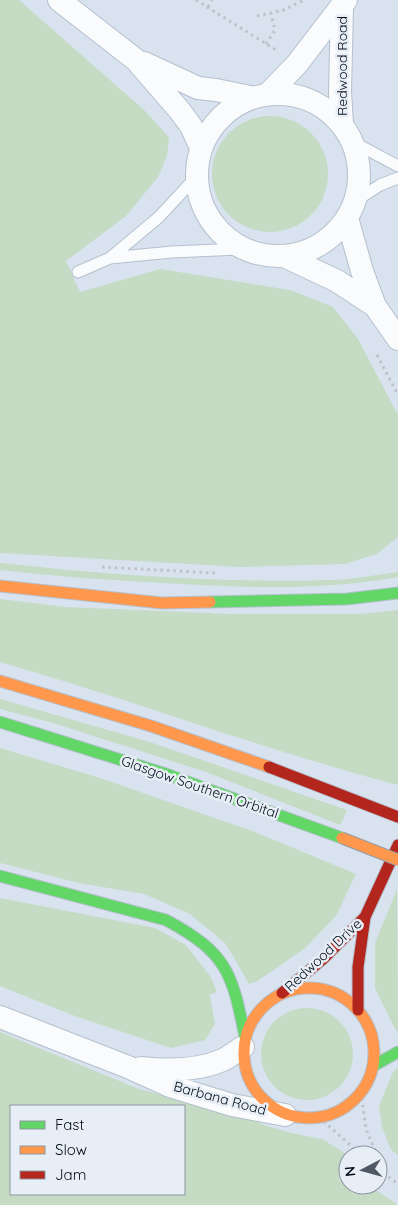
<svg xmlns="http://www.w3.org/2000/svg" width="398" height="1205" viewBox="0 0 398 1205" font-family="Quicksand,sans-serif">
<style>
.green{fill:#c5dbc4;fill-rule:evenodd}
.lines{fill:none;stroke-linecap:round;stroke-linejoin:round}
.lane-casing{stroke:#b5c0cd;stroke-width:13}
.street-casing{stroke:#b5c0cd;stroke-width:24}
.fast-casing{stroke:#b5c0cd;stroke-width:13}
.slow-casing{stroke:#b5c0cd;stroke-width:13}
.jam-casing{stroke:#b5c0cd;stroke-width:13}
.path{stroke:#bfc2c8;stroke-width:3;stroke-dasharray:2.5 4;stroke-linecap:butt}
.lane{stroke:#f9fbfd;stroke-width:11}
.street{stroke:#f9fbfd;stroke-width:22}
.fast{stroke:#63d668;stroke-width:11}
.slow{stroke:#ff974d;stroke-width:11}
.jam{stroke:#b3261e;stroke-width:11}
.slow-bridge-casing{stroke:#909dac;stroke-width:13;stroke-linecap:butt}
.slow-bridge{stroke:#ff974d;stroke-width:11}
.labels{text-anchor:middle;stroke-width:5;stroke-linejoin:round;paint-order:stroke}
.street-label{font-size:14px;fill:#040f1c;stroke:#e8eef6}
</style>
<rect width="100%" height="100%" fill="#d9e3f0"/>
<path class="green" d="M 0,0 L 19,0 L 144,110 L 169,137 L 167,156 L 158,177 L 126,216 L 66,261 L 80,292 L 160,269 L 290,290 L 333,307 L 358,339 L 398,415 L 398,537 L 377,554 L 345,564 L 240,567 L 0,553 Z
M212 174a58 58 0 1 1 116 0a58 58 0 1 1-116 0Z
M 0,563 C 110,575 223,583 333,580 C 355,579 376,575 398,572 L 398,577 C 327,590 254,588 182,584 C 121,581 60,577 0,570 Z
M 0,599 L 66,607 L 232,614 L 360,614 L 398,610 L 398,785 C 264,750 133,700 0,662 Z
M 0,699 L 150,742 L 347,810 L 340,825 L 206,772 L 53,723 L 0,709 Z
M 0,748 L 100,778 L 255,832 L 356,874 L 336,916 L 304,949 L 256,982 L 249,984 L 226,944 L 190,914 L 144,894 L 79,883 L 0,863 Z
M 397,889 L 398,1031 L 396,1031 L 375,988 L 375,943 Z
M 0,898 L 155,928 L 186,945 L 210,976 L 217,992 L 210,995 L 215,1024 L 205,1040 L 171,1048 L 75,1016 L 0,986 Z
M261 1054a46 46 0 1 1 92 0a46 46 0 1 1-92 0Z
M 0,1032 L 139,1089 L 204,1106 L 244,1114 L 264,1125 L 291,1133 L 322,1139 L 348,1155 L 348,1185 L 372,1185 L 376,1190 L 398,1205 L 0,1205 ZM 11,1106 L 184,1106 L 184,1194 L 11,1194 Z
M 398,1067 L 398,1155 L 391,1150 L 382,1127 L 379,1106 L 393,1072 Z"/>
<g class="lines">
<g class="lane-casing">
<path id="lane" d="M 351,141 L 398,166
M 354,202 L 380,185 L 398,178
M 110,258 L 172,252 L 240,249
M 78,272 L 110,258 L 159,217 L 197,176"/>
</g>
<g class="street-casing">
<path id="street" d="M 59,0 L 136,60 L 180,111 L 191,126 L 201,148
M 144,63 L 198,88 L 216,90 L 250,97
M197 175a81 81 0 1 1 162 0a81 81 0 1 1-162 0Z
M 268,94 L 297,64 L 346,0
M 342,124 L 340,92 L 342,7
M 347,218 L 362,271 L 375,306 L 398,339
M 286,257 L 337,281 L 375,306
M 0,1017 L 128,1067 L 170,1086 L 232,1105 L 285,1115
M 141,1068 C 168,1071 197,1071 223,1060 C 230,1056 237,1051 243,1047"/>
</g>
<g class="fast-casing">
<path id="fast" d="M 210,602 L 347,599 L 398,593
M 0,722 L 166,774 L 342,838
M 0,876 L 166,920 C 227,953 232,972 245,1037
M 373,1066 L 398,1052"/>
</g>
<g class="slow-casing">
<path id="slow" d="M 0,586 L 162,603 L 210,602
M 0,681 L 151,726 L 269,767
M244 1053a65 65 0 1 1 130 0a65 65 0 1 1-130 0Z"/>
</g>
<g class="jam-casing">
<path id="jam" d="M 269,767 L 398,817
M 282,993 L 323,959 L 365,917 L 398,845
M 358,1010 L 358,967 L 365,917"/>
</g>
<path class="path" d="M 196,0 L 276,50
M 208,7 L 212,0
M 257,16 L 284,10 L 304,0
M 266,44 L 275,30 L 271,14
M 377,355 L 398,395
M 102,567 L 215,573
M 361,1092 L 366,1129 L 377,1155
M 319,1117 L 361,1155
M 378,1158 L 384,1174
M 378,1169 L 398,1184"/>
<use href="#lane" class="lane"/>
<use href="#street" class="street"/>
<use href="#fast" class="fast"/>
<use href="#slow" class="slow"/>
<use href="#jam" class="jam"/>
<g class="slow-bridge-casing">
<path id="slow-bridge" d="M 342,838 L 398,860"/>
</g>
<use href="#slow-bridge" class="slow-bridge"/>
</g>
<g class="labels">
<g class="street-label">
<text transform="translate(342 66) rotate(-90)" y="5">Redwood Road</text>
<text transform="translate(200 787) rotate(19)" y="5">Glasgow Southern Orbital</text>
<text transform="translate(323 955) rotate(-43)" y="5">Redwood Drive</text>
<text transform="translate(220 1098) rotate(15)" y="5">Barbana Road</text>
</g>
</g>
<rect x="10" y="1105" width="175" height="90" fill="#e8eef6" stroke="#8d959f"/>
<rect x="20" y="1121" width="25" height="8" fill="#63d668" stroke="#8d959f"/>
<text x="55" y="1130" font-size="15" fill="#040f1c">Fast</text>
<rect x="20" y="1146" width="25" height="8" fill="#ff974d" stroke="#8d959f"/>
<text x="55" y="1155" font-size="15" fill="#040f1c">Slow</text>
<rect x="20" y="1171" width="25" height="8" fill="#b3261e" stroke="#8d959f"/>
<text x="55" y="1180" font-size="15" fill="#040f1c">Jam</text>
<g transform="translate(363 1170) rotate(264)"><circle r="24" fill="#e8eef6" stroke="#8d959f"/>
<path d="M0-4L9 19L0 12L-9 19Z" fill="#4f5966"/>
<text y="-8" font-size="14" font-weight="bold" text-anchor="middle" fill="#040f1c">N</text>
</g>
</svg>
